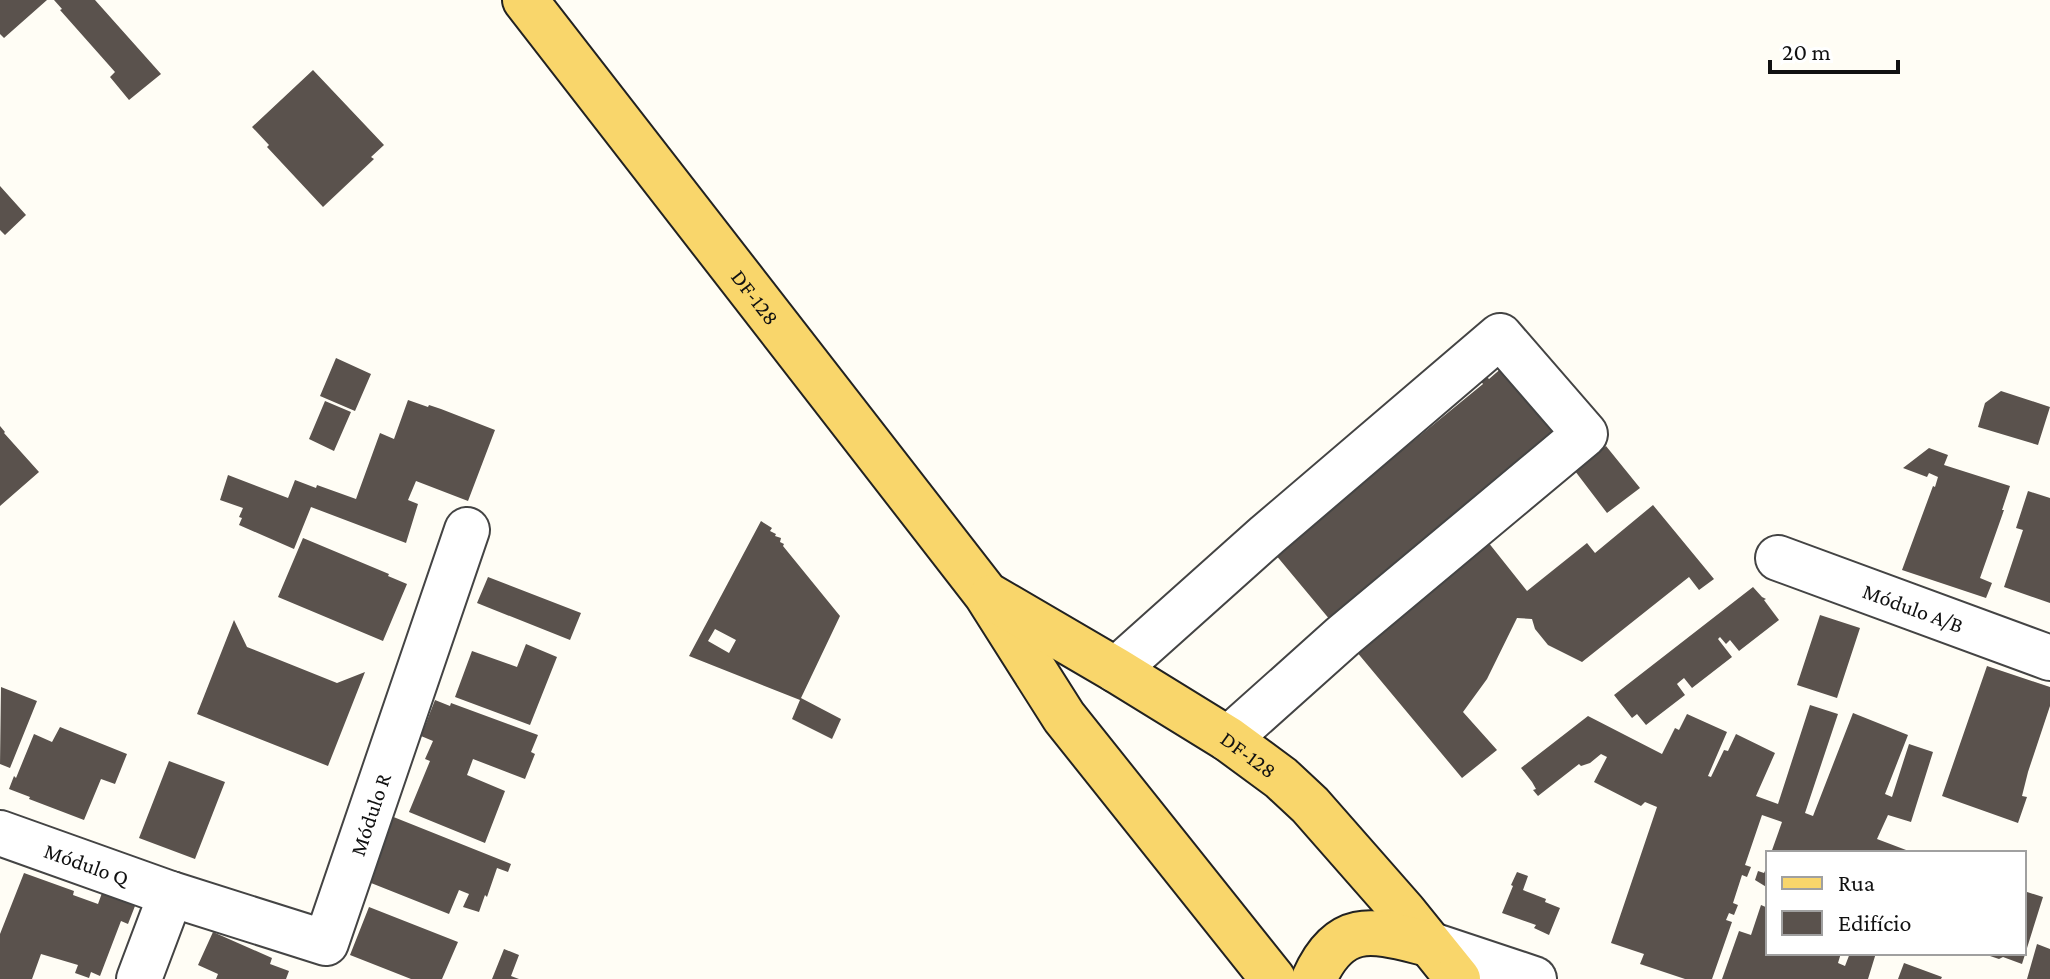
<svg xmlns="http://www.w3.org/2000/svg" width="2050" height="979" viewBox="0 0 2050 979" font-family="'Crimson Pro',serif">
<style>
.building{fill:#5a524d;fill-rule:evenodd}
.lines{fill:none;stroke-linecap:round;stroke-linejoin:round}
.minor-casing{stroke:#444;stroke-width:48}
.major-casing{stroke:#222;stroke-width:48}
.minor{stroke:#fff;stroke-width:44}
.major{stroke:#f9d66b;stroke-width:44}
.labels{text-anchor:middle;stroke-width:8;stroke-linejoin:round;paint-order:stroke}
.street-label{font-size:22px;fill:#111;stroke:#fff}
</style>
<rect width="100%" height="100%" fill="#fffdf5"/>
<path class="building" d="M 0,0 L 47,0 L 4,38 L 0,34 Z
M 54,0 L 95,0 L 161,74 L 129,100 L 110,77 L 115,72 L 60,10 L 62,9 Z
M 313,70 L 384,145 L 371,157 L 374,159 L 323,207 L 267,147 L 269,145 L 252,127 Z
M 0,186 L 26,215 L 5,235 L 0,230 Z
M 336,358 L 371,374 L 355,411 L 320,396 Z
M 1504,366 L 1566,441 L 1488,542 L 1527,591 L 1587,543 L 1595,553 L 1653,505 L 1714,579 L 1699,590 L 1689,577 L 1582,662 L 1548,645 L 1535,629 L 1532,619 L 1517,618 L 1487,679 L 1463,712 L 1497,750 L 1462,778 L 1275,554 L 1483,384 L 1480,380 L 1485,375 L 1489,379 Z
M 2001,391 L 2050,407 L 2038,445 L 1978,427 L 1985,403 Z
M 408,400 L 428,407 L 429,405 L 441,409 L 495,430 L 468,501 L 416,481 L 408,500 L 418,504 L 406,543 L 311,507 L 294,549 L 239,525 L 242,518 L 239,517 L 243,508 L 220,500 L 228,475 L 288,498 L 295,480 L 316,488 L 317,485 L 356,499 L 380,433 L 394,439 Z
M 325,401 L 351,412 L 334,451 L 309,439 Z
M 0,426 L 5,432 L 4,433 L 39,472 L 0,506 Z
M 1606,446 L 1640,488 L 1607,513 L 1575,471 Z
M 1929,448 L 1948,455 L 1944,465 L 2010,486 L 2002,510 L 2004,510 L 1980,578 L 1992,583 L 1986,598 L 1902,570 L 1933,486 L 1935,487 L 1938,477 L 1929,473 L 1927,477 L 1903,468 Z
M 2028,491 L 2050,498 L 2050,603 L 2004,587 L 2023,530 L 2016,528 Z
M 761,521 L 772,528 L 770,531 L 776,534 L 775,536 L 781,538 L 780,542 L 784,544 L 783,546 L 840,616 L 801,698 L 841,719 L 832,739 L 792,719 L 800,700 L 689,656 ZM 715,629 L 736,640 L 729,653 L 708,641 Z
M 303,538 L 389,574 L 388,576 L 407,584 L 383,641 L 278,597 Z
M 488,577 L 581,613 L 570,640 L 477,603 Z
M 1753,587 L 1762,597 L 1766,599 L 1764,600 L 1779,620 L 1739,651 L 1730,640 L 1726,644 L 1720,637 L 1718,639 L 1732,657 L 1692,688 L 1684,678 L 1678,683 L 1677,684 L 1685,695 L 1646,725 L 1637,714 L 1632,718 L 1614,695 Z
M 1820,615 L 1860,628 L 1837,698 L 1797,685 Z
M 234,620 L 247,647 L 337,683 L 365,672 L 328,766 L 197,714 Z
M 526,644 L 557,657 L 530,725 L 455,697 L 472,651 L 517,667 Z
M 1987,666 L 2050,687 L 2050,706 L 2028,772 L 2022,796 L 2027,797 L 2018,823 L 1942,796 Z
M 1,687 L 37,701 L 10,768 L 0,764 Z
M 435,700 L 450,706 L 451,703 L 538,735 L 531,752 L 535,754 L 525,779 L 473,759 L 467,775 L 505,791 L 485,843 L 409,812 L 430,761 L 425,759 L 433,741 L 421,736 Z
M 1810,705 L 1838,714 L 1805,813 L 1813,816 L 1853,713 L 1908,735 L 1885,794 L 1892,797 L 1909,744 L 1933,752 L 1911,822 L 1888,815 L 1877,839 L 1914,853 L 1771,853 L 1782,822 L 1762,815 L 1745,865 L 1751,867 L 1747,877 L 1742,875 L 1733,903 L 1738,905 L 1734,915 L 1729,913 L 1726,920 L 1732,922 L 1712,979 L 1685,979 L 1640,964 L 1644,954 L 1611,943 L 1657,807 L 1645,802 L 1641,806 L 1594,782 L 1607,757 L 1601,754 L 1590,763 L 1581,766 L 1579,764 L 1538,796 L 1533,790 L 1536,789 L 1532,782 L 1521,768 L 1588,716 L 1662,754 L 1675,728 L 1679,730 L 1687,714 L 1727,732 L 1708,776 L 1711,777 L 1724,750 L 1728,751 L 1736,734 L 1775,753 L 1756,796 L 1778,804 Z
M 60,727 L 127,754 L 115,784 L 101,779 L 84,820 L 29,799 L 30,797 L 9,789 L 14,776 L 16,778 L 34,734 L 52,742 Z
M 169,761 L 225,782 L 195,859 L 139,838 Z
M 391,816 L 511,864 L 508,872 L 497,868 L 487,897 L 485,895 L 479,912 L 463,907 L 469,894 L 459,890 L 449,914 L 366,881 Z
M 1768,865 L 1768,888 L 1755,880 L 1758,871 L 1764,873 Z
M 1517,872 L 1528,876 L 1523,890 L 1546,899 L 1545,902 L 1560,908 L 1549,935 L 1534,928 L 1536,925 L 1502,913 L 1513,886 L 1511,885 Z
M 24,873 L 74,891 L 73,895 L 98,904 L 102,893 L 135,906 L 128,924 L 121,921 L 100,976 L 91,972 L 89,978 L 75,973 L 78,965 L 41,954 L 32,979 L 0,979 L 0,934 Z
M 2024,891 L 2043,897 L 2022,964 L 2003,957 L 1999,959 L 1984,954 L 2024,953 Z
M 1761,905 L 1768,908 L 1768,953 L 1841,953 L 1838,963 L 1845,966 L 1850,953 L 1876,953 L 1868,979 L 1722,979 L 1739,931 L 1751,935 Z
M 369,907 L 458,942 L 442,979 L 411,979 L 350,955 Z
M 213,932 L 272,958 L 270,964 L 289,971 L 286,979 L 216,979 L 218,974 L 198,965 Z
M 2037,944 L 2050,949 L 2050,979 L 2027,979 Z
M 504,949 L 519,955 L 511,976 L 519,979 L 492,979 Z
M 1904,963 L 1942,977 L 1941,979 L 1898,979 Z"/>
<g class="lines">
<g class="minor-casing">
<g id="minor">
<path id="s1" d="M 1778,558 L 2050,658"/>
<path d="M 1116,670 L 1267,535 L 1500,336 L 1585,434 L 1342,637 L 1228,739"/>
<path id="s2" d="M 0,833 L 171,894 L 326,943 L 467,530"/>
<path d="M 1429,944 L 1534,979"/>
<path d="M 139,979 L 171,894"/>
</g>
</g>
<g class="major-casing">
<g id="major">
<path id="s3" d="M 525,0 L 986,594 L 1064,717 L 1273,979"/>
<path id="s4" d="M 991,597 L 1116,670 L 1228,739 L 1281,778 L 1310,805 L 1404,912 L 1458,979"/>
<path d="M 1314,979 C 1341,918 1375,931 1429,944"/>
</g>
</g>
<use href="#minor" class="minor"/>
<use href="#major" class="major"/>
</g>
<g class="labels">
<g class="street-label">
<text dy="8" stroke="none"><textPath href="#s3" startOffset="376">DF-128</textPath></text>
<text dy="8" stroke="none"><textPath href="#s1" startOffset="144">Módulo A/B</textPath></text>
<text dy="8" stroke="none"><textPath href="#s4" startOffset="302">DF-128</textPath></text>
<text dy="8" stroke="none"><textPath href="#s2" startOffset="480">Módulo R</textPath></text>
<text dy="8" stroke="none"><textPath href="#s2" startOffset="92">Módulo Q</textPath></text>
</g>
</g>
<rect x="1766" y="851" width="260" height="104" fill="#ffffff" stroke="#a0a0a0" stroke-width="2"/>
<rect x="1782" y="877" width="40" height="12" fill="#f9d66b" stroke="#a0a0a0" stroke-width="2"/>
<text x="1838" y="891" font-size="24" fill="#111111">Rua</text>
<rect x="1782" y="911" width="40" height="24" fill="#5a524d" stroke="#a0a0a0" stroke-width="2"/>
<text x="1838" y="931" font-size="24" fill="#111111">Edifício</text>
<path d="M1770 60v12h128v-12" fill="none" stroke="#111111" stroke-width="4"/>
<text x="1782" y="60" font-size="24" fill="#111111" stroke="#ffffff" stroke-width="6" paint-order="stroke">20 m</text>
</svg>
